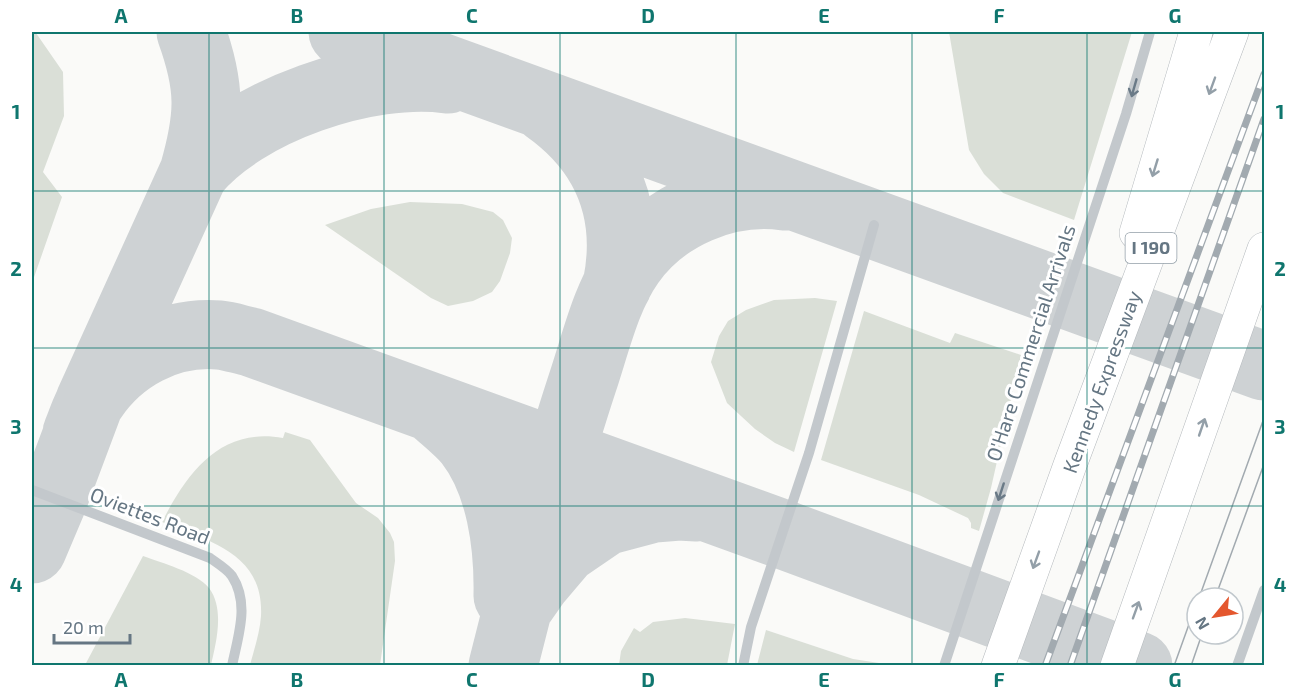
<svg xmlns="http://www.w3.org/2000/svg" width="1296" height="697" viewBox="0 0 1296 697" font-family="'Exo 2',sans-serif">
<style>
.grass{fill:#dadfd7}
.lines{fill:none;stroke-linecap:round;stroke-linejoin:round}
.taxiway{stroke:#ced2d4;stroke-width:69}
.highway-casing{stroke:#b4b9bd;stroke-width:34}
.lane{stroke:#c3c8cc;stroke-width:10}
.highway{stroke:#fff;stroke-width:33}
.tram{stroke:#a2aab0;stroke-width:1.5}
.rail-casing{stroke:#a2aab0;stroke-width:7}
.rail{stroke:#fff;stroke-width:4.5;stroke-dasharray:14;stroke-linecap:butt}
.oneway{stroke:#939fa8}
.oneway2{stroke:#6a7a87}
.grid{fill:none;stroke:#0f766e;stroke-width:1.5;stroke-opacity:0.55}
.labels{text-anchor:middle;stroke-width:6;stroke-linejoin:round;paint-order:stroke}
.shield{fill:#fff;stroke:#939fa8;stroke-width:1.5}
.shield-label{font-size:18px;font-weight:bold;fill:#657683}
.street-label{font-size:20px;fill:#657683;stroke:#fff}
.neatline{fill:none;stroke:#0f766e;stroke-width:2}
.grid-label{font-size:20px;text-anchor:middle;font-weight:bold;fill:#0f766e}
</style>
<rect width="100%" height="100%" fill="#fafaf8"/>
<path class="grass" d="M 32,32 L 36,33 L 63,72 L 64,116 L 43,172 L 62,197 L 32,283 Z
M 949,32 L 1132,32 L 1074,220 L 1003,193 L 984,174 L 969,150 Z
M 410,202 L 462,204 L 493,212 L 503,220 L 512,238 L 510,253 L 500,281 L 492,292 L 473,301 L 448,306 L 431,298 L 325,225 L 371,209 Z
M 815,298 L 837,301 L 794,452 L 775,443 L 755,429 L 727,403 L 711,362 L 719,336 L 728,321 L 746,310 L 774,300 Z
M 864,311 L 950,343 L 955,333 L 1021,355 L 991,488 L 979,531 L 971,528 L 971,523 L 968,518 L 919,495 L 821,460 Z
M 285,432 L 310,440 L 356,503 L 378,518 L 390,533 L 394,542 L 395,561 L 380,665 L 250,665 C 254,650 260,632 261,616 C 264,553 209,541 162,522 C 188,471 221,427 283,438 Z
M 143,556 C 162,563 196,572 209,588 C 225,609 216,643 211,665 L 85,665 Z
M 685,618 L 735,624 L 727,665 L 619,665 L 621,651 L 634,628 L 640,632 L 653,622 Z
M 766,630 L 853,659 L 892,665 L 757,665 Z"/>
<g class="lines">
<path class="taxiway" d="M 343,32 L 1264,366
M 546,108 C 607,151 632,213 617,286
M 194,172 C 245,110 369,68 448,79
M 435,410 C 446,420 459,430 469,442 C 501,483 509,545 508,596
M 77,433 C 82,422 85,409 92,399 C 120,357 168,331 219,335 C 230,336 241,340 251,342 L 782,534 L 1138,666
M 32,549 L 54,497 L 90,401 L 194,172 C 210,116 211,87 191,32
M 522,602 L 536,582 L 564,549 L 605,521 L 654,508 L 679,506 L 697,507
M 503,666 C 527,570 552,475 583,381 C 596,342 606,297 630,263 C 664,215 727,188 785,196"/>
<g class="highway-casing">
<path id="highway" d="M 1136,233 L 1196,32
M 998,666 L 1070,465 L 1232,32
M 1117,666 L 1264,249"/>
</g>
<path class="lane" d="M 32,490 L 210,558 C 217,563 227,569 232,576 C 250,604 238,636 232,666
M 743,666 L 751,627 L 809,453 L 874,225
M 944,666 L 1126,114 L 1150,32
M 1237,666 L 1264,590"/>
<use href="#highway" class="highway"/>
<path class="tram" d="M 1199,598 L 1264,418
M 1215,598 L 1264,464
M 1174,666 L 1197,602
M 1191,666 L 1202,634"/>
<g class="rail-casing">
<path id="rail" d="M 1045,666 L 1264,74
M 1070,666 L 1264,119"/>
</g>
<use href="#rail" class="rail"/>
</g>
<defs><path id="oneway-shaft" d="M-6 0H5M1.5-3L5.5 0L1.5 3" fill="none" stroke-width="1.6" stroke-linecap="round" stroke-linejoin="round" transform="scale(1.5)"/></defs>
<g class="oneway">
<use href="#oneway-shaft" transform="translate(1212 86) rotate(110)"/>
<use href="#oneway-shaft" transform="translate(1155 168) rotate(107)"/>
<use href="#oneway-shaft" transform="translate(1202 427) rotate(-71)"/>
<use href="#oneway-shaft" transform="translate(1036 560) rotate(110)"/>
<use href="#oneway-shaft" transform="translate(1136 610) rotate(-70)"/>
</g>
<g class="oneway2">
<use href="#oneway-shaft" transform="translate(1134 88) rotate(106)"/>
<use href="#oneway-shaft" transform="translate(1001 492) rotate(108)"/>
</g>
<path class="grid" d="M 209,32 L 209,666M 384,32 L 384,666M 560,32 L 560,666M 736,32 L 736,666M 912,32 L 912,666M 1087,32 L 1087,666M 32,191 L 1264,191M 32,348 L 1264,348M 32,506 L 1264,506"/>
<g class="labels">
<rect class="shield" x="1125.5" y="233" width="51" height="30" rx="4.5"/>
<g class="shield-label">
<text x="1151" y="254">I 190</text>
</g>
<g class="street-label">
<text transform="translate(1031 343) rotate(-72)" y="7">O'Hare Commercial Arrivals</text>
<text transform="translate(1102 382) rotate(-70)" y="7">Kennedy Expressway</text>
<text transform="translate(150 516) rotate(21)" y="7">Oviettes Road</text>
</g>
</g>
<rect width="1296" height="697" fill="none" stroke="#ffffff" stroke-width="66"/>
<g transform="translate(1215 616) rotate(240)"><circle r="28" fill="#ffffff" stroke="#c1c8cd" stroke-width="1.5"/>
<path d="M0-4.5L10 22L0 15L-10 22Z" fill="#e4572e"/>
<text y="-9" font-size="16" font-weight="bold" text-anchor="middle" fill="#657683">N</text>
</g>
<path d="M54 634v9h76v-9" fill="none" stroke="#657683" stroke-width="3"/>
<text x="63" y="634" font-size="18" fill="#657683" stroke="#ffffff" stroke-width="4.5" paint-order="stroke">20 m</text>
<rect x="33" y="33" width="1230" height="631" class="neatline"/>
<g class="grid-label">
<text x="121" y="23">A</text>
<text x="297" y="23">B</text>
<text x="472" y="23">C</text>
<text x="648" y="23">D</text>
<text x="824" y="23">E</text>
<text x="999" y="23">F</text>
<text x="1175" y="23">G</text>
<text x="16" y="119">1</text>
<text x="1280" y="119">1</text>
<text x="16" y="276">2</text>
<text x="1280" y="276">2</text>
<text x="16" y="434">3</text>
<text x="1280" y="434">3</text>
<text x="16" y="592">4</text>
<text x="1280" y="592">4</text>
<text x="121" y="687">A</text>
<text x="297" y="687">B</text>
<text x="472" y="687">C</text>
<text x="648" y="687">D</text>
<text x="824" y="687">E</text>
<text x="999" y="687">F</text>
<text x="1175" y="687">G</text>
</g>
</svg>
